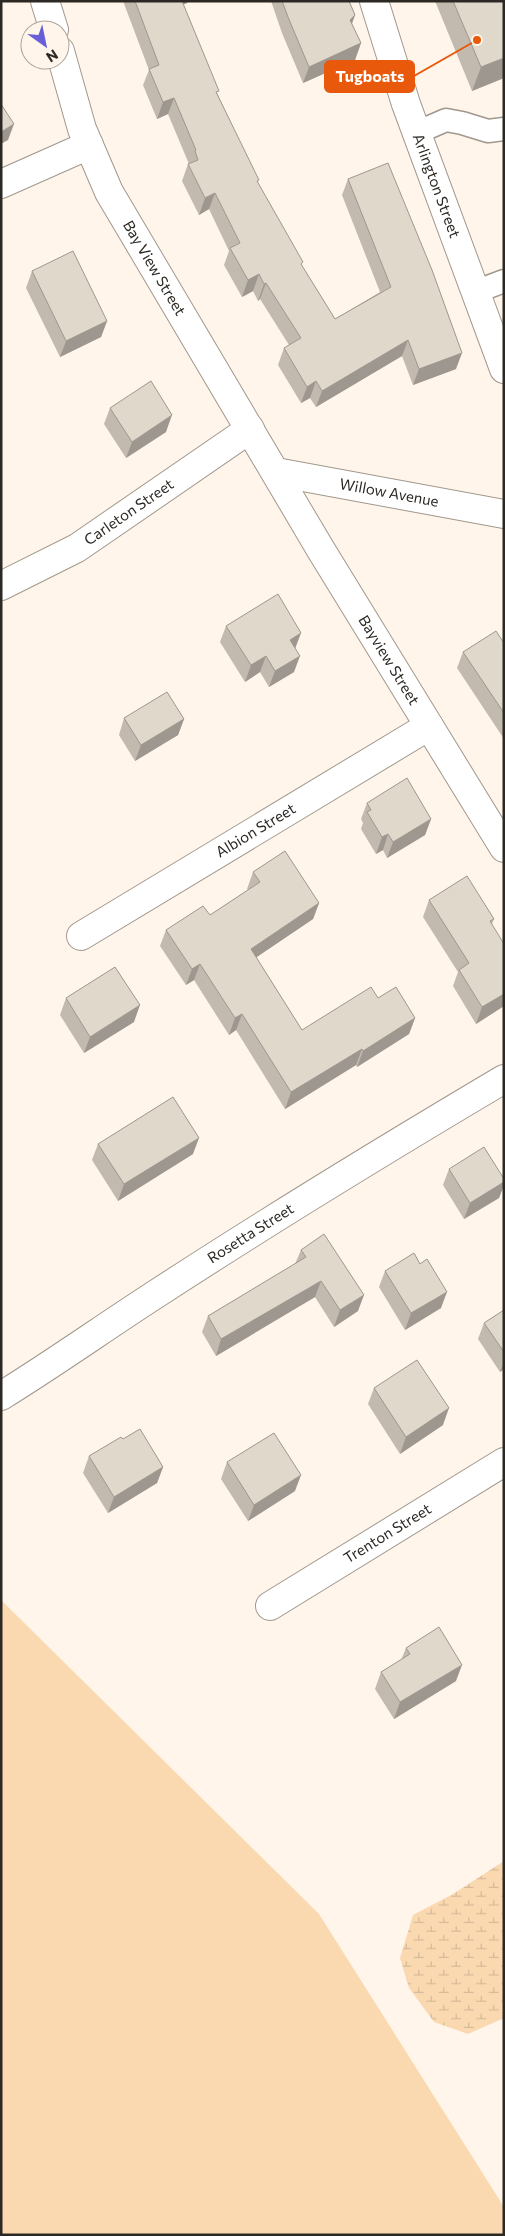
<svg xmlns="http://www.w3.org/2000/svg" width="505" height="2236" viewBox="0 0 505 2236" font-family="Commissioner,sans-serif">
<style>
.wetland{fill:url(#wetland-marsh)}
.green{fill:#fad9b1}
.lines{fill:none;stroke-linecap:round;stroke-linejoin:round}
.lane-casing{stroke:#a1988d;stroke-width:25}
.street-casing{stroke:#a1988d;stroke-width:30}
.secondary-casing{stroke:#a1988d;stroke-width:30}
.lane{stroke:#fff;stroke-width:22}
.street{stroke:#fff;stroke-width:28}
.secondary{stroke:#fff;stroke-width:28}
.wall{fill:#c2baaf}
.shaded-wall{fill:#9e978f}
.building{fill:#e1d8cc;stroke:#9e978f}
.labels{text-anchor:middle;stroke-width:5;stroke-linejoin:round;paint-order:stroke}
.street-label{font-size:15px;fill:#2c2824;stroke:#fff5ea}
.leader{fill:none;stroke:#e8590c;stroke-width:2}
.callout-dot{fill:#e8590c;stroke:#fff5ea;stroke-width:2}
.callout{fill:#e8590c;stroke:#e8590c;stroke-width:2}
.callout-label{font-size:16px;text-anchor:middle;font-weight:bold;fill:#fff}
</style>
<defs>
<pattern id="wetland-marsh" width="20" height="14" patternUnits="userSpaceOnUse" patternTransform="scale(1.25)"><rect width="20" height="14" fill="#fad9b1"/><path d="M1 5h8M5 5V1M11 12h8M15 12V8" fill="none" stroke="#d6ba98"/></pattern>
</defs>
<rect width="100%" height="100%" fill="#fff5ea"/>
<path class="wetland" d="M 504,1861 L 504,2018 L 468,2034 L 434,2022 L 409,1988 L 400,1958 L 413,1915 L 453,1894 Z"/>
<path class="green" d="M 1,1600 L 319,1914 L 504,2207 L 504,2235 L 1,2235 Z"/>
<g class="lines">
<g class="lane-casing">
<path id="lane" d="M 416,133 L 446,120 L 462,123 L 488,131 L 504,129
M 475,292 L 504,281"/>
</g>
<g class="street-casing">
<g id="street">
<path id="s1" d="M 374,1 L 406,104 L 504,369"/>
<path d="M 1,184 L 89,145"/>
<path id="s2" d="M 1,586 L 77,548 L 250,429"/>
<path id="s3" d="M 81,936 L 429,726"/>
<path id="s4" d="M 1,1396 C 53,1364 102,1329 153,1296 C 268,1221 386,1149 504,1079"/>
<path id="s5" d="M 270,1606 L 504,1462"/>
</g>
</g>
<g class="secondary-casing">
<g id="secondary">
<path d="M 45,1 L 54,30"/>
<path id="s6" d="M 60,51 L 82,129 L 109,192 L 321,550 L 504,848"/>
<path id="s7" d="M 276,472 L 504,514"/>
</g>
</g>
<use href="#lane" class="lane"/>
<use href="#street" class="street"/>
<use href="#secondary" class="secondary"/>
</g>
<path class="wall" d="M 123,1 L 188,1 L 187,3 L 183,5 L 218,95 L 258,183 L 302,266 L 335,319 L 380,292 L 342,195 L 348,179 L 456,369 L 413,385 L 402,356 L 316,407 L 310,398 L 301,403 L 278,365 L 284,348 L 289,345 L 260,299 L 258,301 L 253,291 L 242,297 L 224,265 L 229,251 L 209,209 L 199,215 L 182,181 L 188,164 L 189,164 L 168,114 L 157,119 L 143,85 L 149,70 Z
M 271,1 L 349,1 L 355,15 L 352,24 L 361,43 L 355,60 L 303,83 L 282,33 Z
M 435,1 L 504,1 L 504,78 L 472,91 Z
M 32,271 L 107,321 L 101,337 L 60,357 L 26,288 Z
M 110,408 L 166,432 L 126,458 L 104,424 Z
M 226,626 L 294,672 L 269,687 L 260,672 L 245,682 L 220,642 Z
M 504,643 L 504,739 L 457,668 L 463,652 Z
M 124,718 L 184,719 L 178,735 L 135,761 L 119,735 Z
M 367,803 L 431,819 L 425,835 L 387,858 L 383,850 L 376,854 L 361,829 L 363,823 L 361,819 Z
M 253,872 L 319,903 L 313,919 L 256,957 L 302,1030 L 378,998 L 415,1018 L 409,1034 L 357,1067 L 356,1065 L 285,1109 L 236,1030 L 229,1035 L 194,980 L 186,985 L 160,946 L 166,930 L 210,915 L 248,890 L 247,889 Z
M 429,900 L 494,919 L 492,924 L 504,1006 L 476,1024 L 453,986 L 458,972 L 423,917 Z
M 66,998 L 134,1022 L 84,1053 L 60,1015 Z
M 98,1144 L 193,1154 L 118,1201 L 92,1160 Z
M 449,1169 L 504,1179 L 504,1185 L 499,1198 L 464,1219 L 443,1185 Z
M 301,1250 L 358,1311 L 334,1327 L 315,1297 L 216,1356 L 202,1332 L 208,1316 L 295,1264 Z
M 385,1271 L 441,1308 L 405,1330 L 379,1287 Z
M 504,1310 L 504,1369 L 500,1372 L 478,1339 L 484,1323 Z
M 374,1388 L 443,1425 L 400,1454 L 368,1404 Z
M 89,1456 L 163,1467 L 157,1483 L 108,1513 L 83,1473 Z
M 227,1462 L 295,1491 L 248,1521 L 221,1479 Z
M 406,1648 L 456,1681 L 394,1719 L 375,1689 L 381,1672 L 401,1660 Z"/>
<path class="shaded-wall" d="M 175,1 L 188,1 L 187,3 L 172,9 Z
M 355,15 L 349,31 L 350,20 Z
M 361,43 L 355,60 L 303,83 L 309,67 Z
M 504,58 L 504,78 L 472,91 L 481,67 Z
M 174,98 L 168,114 L 157,119 L 163,102 Z
M 14,124 L 8,140 L 1,144 L 1,132 Z
M 215,193 L 209,209 L 199,215 L 205,198 Z
M 259,274 L 253,291 L 242,297 L 248,280 Z
M 266,283 L 260,299 L 258,301 L 264,284 Z
M 107,321 L 101,337 L 60,357 L 66,341 Z
M 408,340 L 402,356 L 316,407 L 322,391 Z
M 462,353 L 456,369 L 413,385 L 419,369 Z
M 316,381 L 310,398 L 301,403 L 307,387 Z
M 172,415 L 166,432 L 126,458 L 132,442 Z
M 301,633 L 295,649 L 290,640 Z
M 266,656 L 260,672 L 245,682 L 251,665 Z
M 300,656 L 294,672 L 269,687 L 275,671 Z
M 184,719 L 178,735 L 135,761 L 141,745 Z
M 431,819 L 425,835 L 387,858 L 393,842 Z
M 388,834 L 383,850 L 376,854 L 382,837 Z
M 319,903 L 313,919 L 245,965 L 251,949 Z
M 200,964 L 194,980 L 186,985 L 192,969 Z
M 504,994 L 504,1006 L 476,1024 L 482,1007 Z
M 140,1005 L 134,1022 L 84,1053 L 90,1037 Z
M 242,1014 L 236,1030 L 229,1035 L 235,1018 Z
M 415,1018 L 409,1034 L 357,1067 L 363,1051 Z
M 362,1049 L 356,1065 L 285,1109 L 291,1092 Z
M 199,1138 L 193,1154 L 118,1201 L 124,1184 Z
M 504,1182 L 504,1185 L 499,1198 L 464,1219 L 470,1203 Z
M 321,1281 L 315,1297 L 216,1356 L 221,1339 Z
M 447,1292 L 441,1308 L 405,1330 L 411,1313 Z
M 364,1295 L 358,1311 L 334,1327 L 340,1310 Z
M 504,1362 L 504,1369 L 500,1372 Z
M 449,1408 L 443,1425 L 400,1454 L 406,1437 Z
M 163,1467 L 157,1483 L 108,1513 L 114,1497 Z
M 301,1475 L 295,1491 L 248,1521 L 254,1505 Z
M 462,1665 L 456,1681 L 394,1719 L 400,1702 Z"/>
<path class="building" d="M 135,1 L 182,1 L 219,91 L 216,92 L 259,180 L 257,181 L 303,262 L 301,264 L 335,319 L 391,287 L 348,179 L 388,163 L 432,270 L 462,353 L 419,369 L 408,340 L 322,391 L 316,381 L 307,387 L 284,348 L 301,338 L 266,283 L 264,284 L 259,274 L 248,280 L 230,248 L 240,243 L 215,193 L 205,198 L 188,164 L 198,160 L 195,151 L 196,150 L 174,98 L 163,102 L 149,69 L 159,65 Z
M 282,1 L 349,1 L 355,15 L 350,20 L 361,43 L 309,67 L 288,17 Z
M 453,1 L 504,1 L 504,58 L 481,67 Z
M 1,104 L 14,124 L 1,132 Z
M 73,251 L 107,321 L 66,341 L 32,271 Z
M 151,381 L 172,415 L 132,442 L 110,408 Z
M 278,594 L 301,633 L 290,640 L 300,656 L 275,671 L 266,656 L 251,665 L 226,626 Z
M 496,631 L 504,643 L 504,713 L 463,652 Z
M 167,692 L 184,719 L 141,745 L 124,718 Z
M 407,778 L 431,819 L 393,842 L 388,834 L 382,837 L 367,812 L 371,810 L 367,803 Z
M 285,851 L 319,903 L 251,949 L 302,1030 L 371,987 L 378,998 L 396,987 L 415,1018 L 363,1051 L 362,1049 L 291,1092 L 242,1014 L 235,1018 L 200,964 L 192,969 L 166,930 L 203,906 L 210,915 L 260,882 L 253,872 Z
M 467,876 L 494,919 L 490,921 L 504,944 L 504,994 L 482,1007 L 459,970 L 469,963 L 429,900 Z
M 115,967 L 140,1005 L 90,1037 L 66,998 Z
M 173,1097 L 199,1138 L 124,1184 L 98,1144 Z
M 484,1147 L 504,1179 L 504,1182 L 470,1203 L 449,1169 Z
M 324,1234 L 364,1295 L 340,1310 L 321,1281 L 221,1339 L 208,1316 L 306,1257 L 301,1250 Z
M 414,1253 L 420,1264 L 427,1259 L 447,1292 L 411,1313 L 385,1271 Z
M 504,1310 L 504,1352 L 484,1323 Z
M 417,1360 L 449,1408 L 406,1437 L 374,1388 Z
M 140,1429 L 163,1467 L 114,1497 L 89,1456 L 121,1437 L 123,1439 Z
M 274,1433 L 301,1475 L 254,1505 L 227,1462 Z
M 439,1627 L 462,1665 L 400,1702 L 381,1672 L 410,1654 L 406,1648 Z"/>
<g class="labels">
<g class="street-label">
<text dy="5" stroke="none"><textPath href="#s1" startOffset="195">Arlington Street</textPath></text>
<text dy="5" stroke="none"><textPath href="#s6" startOffset="238">Bay View Street</textPath></text>
<text dy="5" stroke="none"><textPath href="#s7" startOffset="115">Willow Avenue</textPath></text>
<text dy="5" stroke="none"><textPath href="#s2" startOffset="148">Carleton Street</textPath></text>
<text dy="5" stroke="none"><textPath href="#s6" startOffset="695">Bayview Street</textPath></text>
<text dy="5" stroke="none"><textPath href="#s3" startOffset="204">Albion Street</textPath></text>
<text dy="5" stroke="none"><textPath href="#s4" startOffset="298">Rosetta Street</textPath></text>
<text dy="5" stroke="none"><textPath href="#s5" startOffset="138">Trenton Street</textPath></text>
</g>
</g>
<path class="leader" d="M477 40L414 76"/>
<circle class="callout-dot" cx="477" cy="40" r="5"/>
<rect class="callout" x="325" y="61" width="89" height="31" rx="5"/>
<g class="callout-label">
<text x="370" y="82">Tugboats</text>
</g>
<rect width="505" height="2236" fill="none" stroke="#2c2824" stroke-width="5"/>
<g transform="translate(45 45) rotate(147)"><circle r="24" fill="#fff5ea" stroke="#aba39b"/>
<path d="M0-4L9 19L0 12L-9 19Z" fill="#675ed8"/>
<text y="-8" font-size="14" font-weight="bold" text-anchor="middle" fill="#2c2824">N</text>
</g>
</svg>
